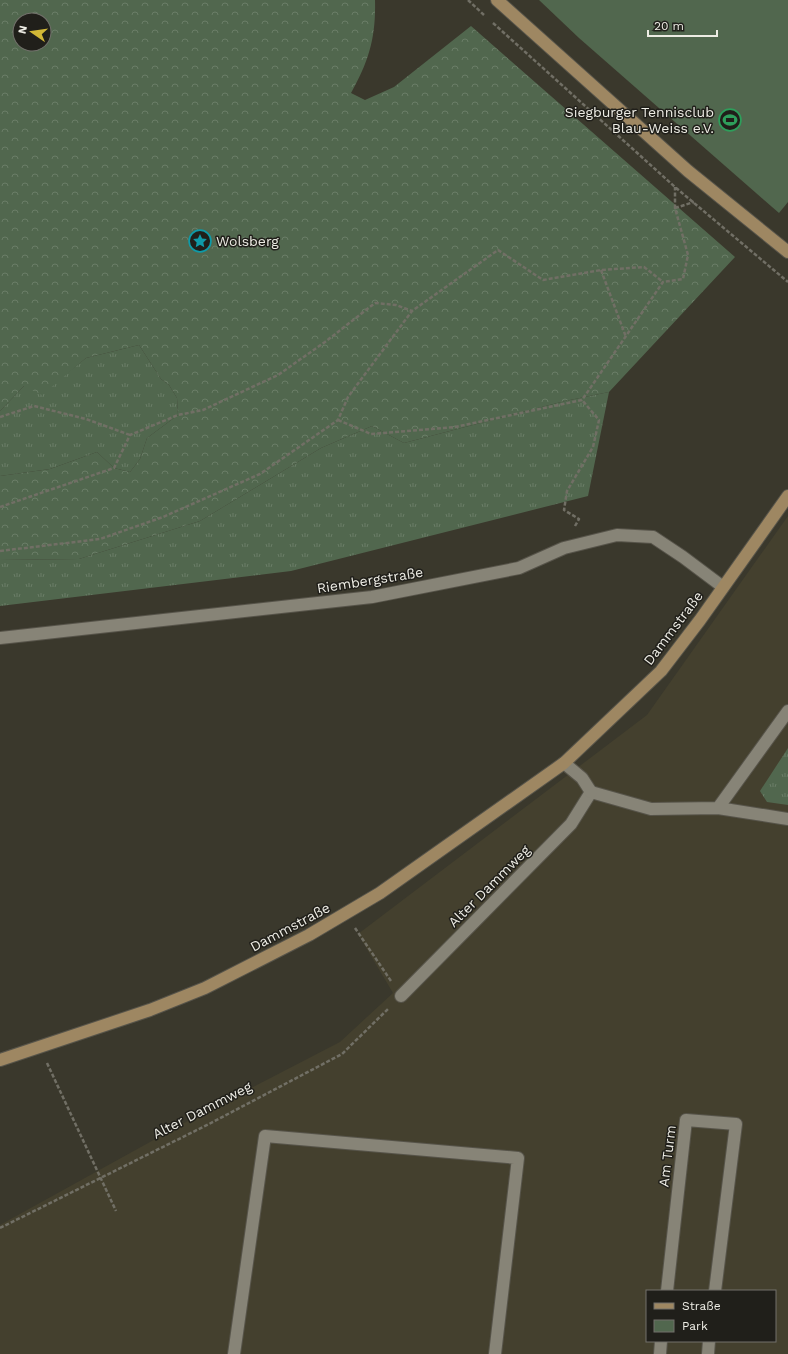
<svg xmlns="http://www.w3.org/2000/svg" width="788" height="1354" viewBox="0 0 788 1354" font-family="'Work Sans',sans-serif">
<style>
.built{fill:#44402e;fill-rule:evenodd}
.grass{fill:url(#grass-tufts)}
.forest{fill:url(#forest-crowns);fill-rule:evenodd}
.park{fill:#51674e}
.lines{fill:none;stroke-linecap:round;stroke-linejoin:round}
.lane-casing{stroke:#57544a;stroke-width:14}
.street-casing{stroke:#57544a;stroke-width:14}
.secondary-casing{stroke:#57544a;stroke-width:14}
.path{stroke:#716f65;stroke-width:2.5;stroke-dasharray:4 2;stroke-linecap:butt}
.lane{stroke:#878477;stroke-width:12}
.street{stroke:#878477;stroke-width:12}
.secondary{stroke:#9e8762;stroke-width:12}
.labels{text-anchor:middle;stroke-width:3;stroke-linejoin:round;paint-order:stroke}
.poi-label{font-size:14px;fill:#edece4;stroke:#201f1a;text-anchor:end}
.street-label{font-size:14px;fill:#edece4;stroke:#201f1a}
</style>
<defs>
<pattern id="grass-tufts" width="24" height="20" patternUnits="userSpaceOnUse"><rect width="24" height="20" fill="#51674e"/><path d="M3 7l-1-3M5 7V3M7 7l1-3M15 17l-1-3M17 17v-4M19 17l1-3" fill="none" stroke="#6a7d67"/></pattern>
<pattern id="forest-crowns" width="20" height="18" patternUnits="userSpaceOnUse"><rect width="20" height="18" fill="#51674e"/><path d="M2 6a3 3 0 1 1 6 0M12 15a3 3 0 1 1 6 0" fill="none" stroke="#6a7d67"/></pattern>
</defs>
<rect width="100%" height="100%" fill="#3a382c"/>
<path class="built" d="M 788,516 L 788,1354 L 0,1354 L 0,1225 L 197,1116 L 340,1042 L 393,993 L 358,934 L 647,715 ZM 647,1291 L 775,1291 L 775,1341 L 647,1341 Z"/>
<path class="grass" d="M 139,345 L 161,379 L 169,385 L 177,398 L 178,415 L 147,438 L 140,459 L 130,472 L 114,468 L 97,452 L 50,469 L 0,476 L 0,411 L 24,386 L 66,374 L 86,358 Z
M 609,392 L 588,496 L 291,571 L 0,606 L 0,560 L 79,559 L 200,521 L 321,448 L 372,426 L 404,443 L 565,401 Z
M 788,748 L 788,805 L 767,802 L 760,791 Z"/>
<path class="forest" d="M 0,0 L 375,0 C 376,37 369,61 351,93 L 365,100 L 394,87 L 471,26 L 735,257 L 609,392 L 565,401 L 404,443 L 372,426 L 321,448 L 200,521 L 79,559 L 0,560 L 0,476 L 50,469 L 97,452 L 114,468 L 130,472 L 140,459 L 147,438 L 178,415 L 177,398 L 169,385 L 161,379 L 139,345 L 86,358 L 42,395 L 24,386 L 0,411 ZM 20,20 L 44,20 L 44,44 L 20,44 Z"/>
<path class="park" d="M 539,0 L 788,0 L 788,202 L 779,213 L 579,38 Z"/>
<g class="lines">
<g class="lane-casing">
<path id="lane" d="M 718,808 L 788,819
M 401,996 L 571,824 L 591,792 L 651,809 L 718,808 L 788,711
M 667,1291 L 686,1120 L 736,1124 L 715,1291
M 234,1354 L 265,1136 L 518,1158 L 495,1354
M 660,1354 L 661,1341
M 708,1354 L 709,1341"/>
</g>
<g class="street-casing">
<path id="street" d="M 0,638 L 372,597 L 519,568 L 564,548 L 617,535 L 653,537 L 683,557 L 723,587
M 564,763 L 582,778 L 591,792"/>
</g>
<g class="secondary-casing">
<path id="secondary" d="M 497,0 L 688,171 L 788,252
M 0,1060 L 150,1010 L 205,988 L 309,935 L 380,893 L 564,763 L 661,671 L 700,620 L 788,496"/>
</g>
<path class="path" d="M 468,0 L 484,15
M 493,23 L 675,187 L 788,282
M 675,208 L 694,202
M 601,270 L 626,337
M 0,417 L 34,406 L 86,419 L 130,435
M 338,420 L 371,434 L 455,427 L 582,400 L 663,282 L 683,279 L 688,255 L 675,208 L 675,187
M 0,507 L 114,468 L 130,435 L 178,415 L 203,410 L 278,375 L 325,342 L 375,303 L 396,305 L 412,311
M 575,526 L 579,519 L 564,510 L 567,491 L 593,447 L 599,420 L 582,400
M 0,551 L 100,539 L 163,517 L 260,474 L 338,420 L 348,397 L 412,311 L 498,250 L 543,280 L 601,270 L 644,267 L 663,282
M 355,928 L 391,981
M 47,1063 L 116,1211
M 0,1228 L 209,1124 L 342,1054 L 389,1008"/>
<use href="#lane" class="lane"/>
<use href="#street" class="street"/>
<use href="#secondary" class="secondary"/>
</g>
<defs>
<g id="stadium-ring" transform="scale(1.15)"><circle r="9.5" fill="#201f1a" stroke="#2e9e5b" stroke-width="1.5"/><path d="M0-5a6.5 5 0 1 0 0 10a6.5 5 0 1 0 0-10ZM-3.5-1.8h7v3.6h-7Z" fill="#2e9e5b"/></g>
<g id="sight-ring" transform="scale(1.15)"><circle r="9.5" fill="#201f1a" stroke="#0f9aa8" stroke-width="1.5"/><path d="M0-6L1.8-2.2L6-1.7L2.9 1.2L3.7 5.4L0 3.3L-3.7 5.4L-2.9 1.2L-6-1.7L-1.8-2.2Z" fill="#0f9aa8"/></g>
</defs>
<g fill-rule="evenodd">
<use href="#stadium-ring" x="730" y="120"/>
<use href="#sight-ring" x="200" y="241"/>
</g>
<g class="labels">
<g class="poi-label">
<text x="714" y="117">Siegburger Tennisclub<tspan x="714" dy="16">Blau-Weiss e.V.</tspan></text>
<text x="216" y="246" text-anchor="start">Wolsberg</text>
</g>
<g class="street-label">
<text transform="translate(370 580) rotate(-9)" y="5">Riembergstraße</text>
<text transform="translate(673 628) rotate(-53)" y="5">Dammstraße</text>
<text transform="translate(489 886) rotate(-45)" y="5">Alter Dammweg</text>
<text transform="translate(290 927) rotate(-28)" y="5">Dammstraße</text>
<text transform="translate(202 1110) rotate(-27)" y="5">Alter Dammweg</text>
<text transform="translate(667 1156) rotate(-83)" y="5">Am Turm</text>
</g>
</g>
<rect x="646" y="1290" width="130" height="52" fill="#201f1a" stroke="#72716b"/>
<rect x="654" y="1303" width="20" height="6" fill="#9e8762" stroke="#72716b"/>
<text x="682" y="1310" font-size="12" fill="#edece4">Straße</text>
<rect x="654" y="1320" width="20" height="12" fill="#51674e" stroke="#72716b"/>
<text x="682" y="1330" font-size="12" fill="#edece4">Park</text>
<g transform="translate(32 32) rotate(283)"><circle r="19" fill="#201f1a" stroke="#72716b"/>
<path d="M0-3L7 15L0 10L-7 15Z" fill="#d1b736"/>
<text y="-6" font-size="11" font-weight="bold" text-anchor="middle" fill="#edece4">N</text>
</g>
<path d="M648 30v6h69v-6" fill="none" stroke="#edece4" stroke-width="2"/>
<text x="654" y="30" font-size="12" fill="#edece4" stroke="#201f1a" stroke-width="3" paint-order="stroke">20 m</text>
</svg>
